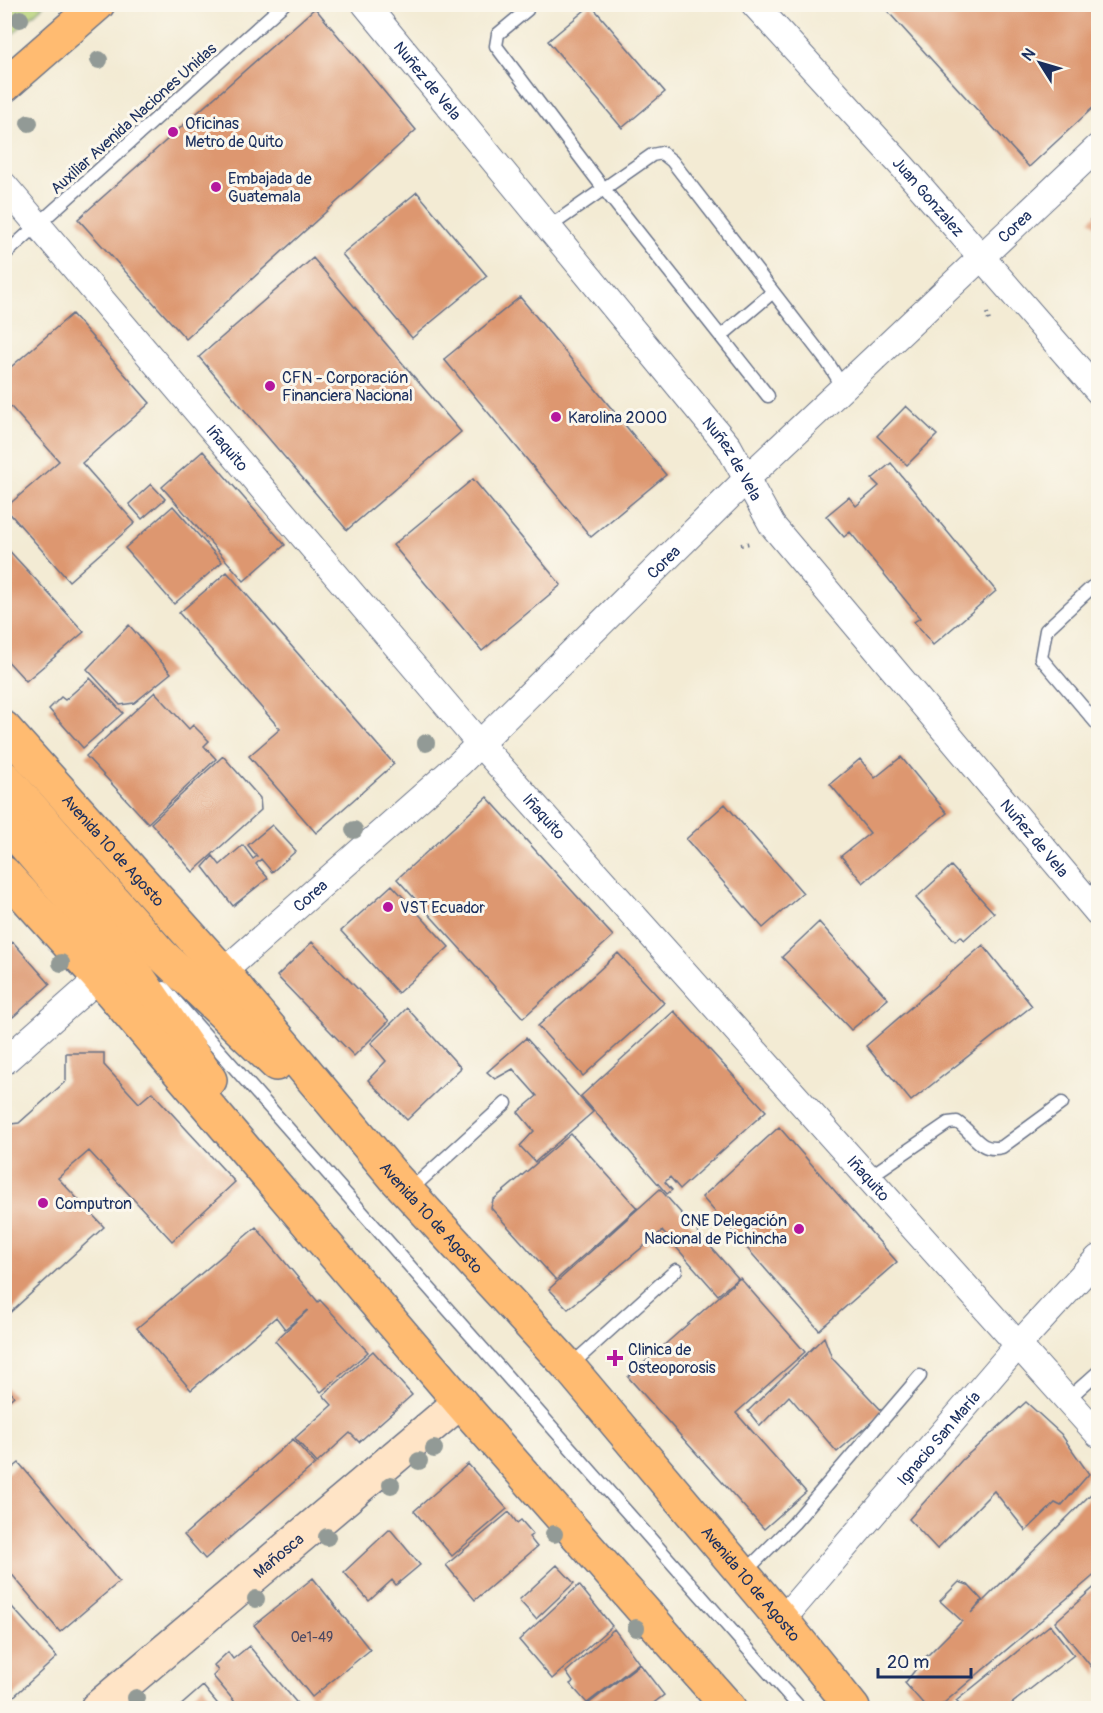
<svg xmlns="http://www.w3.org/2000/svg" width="1103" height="1713" viewBox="0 0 1103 1713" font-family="Pangolin,sans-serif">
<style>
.green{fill:#b7d278;stroke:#69806b;stroke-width:1.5}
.building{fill:#dd9770}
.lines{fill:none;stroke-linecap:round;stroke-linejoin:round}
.lane-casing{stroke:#677187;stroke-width:15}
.street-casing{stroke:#677187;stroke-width:28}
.secondary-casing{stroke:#677187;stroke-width:36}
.primary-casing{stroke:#677187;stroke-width:36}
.path{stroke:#677187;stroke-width:4;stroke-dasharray:1.5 4.5;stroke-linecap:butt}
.lane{stroke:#fff;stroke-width:12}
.street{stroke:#fff;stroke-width:26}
.secondary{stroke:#ffe4c6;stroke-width:33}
.primary{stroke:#ffbb71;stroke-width:33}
.tree{fill:#929a96}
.poi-dot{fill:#b5179e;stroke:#fbf7ec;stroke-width:2}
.labels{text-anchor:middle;stroke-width:6;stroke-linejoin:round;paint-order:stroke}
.number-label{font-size:14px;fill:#4c4962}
.street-label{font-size:16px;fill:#1b2f5e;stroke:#fbf7ec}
.poi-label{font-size:16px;fill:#1b2f5e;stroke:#fbf7ec;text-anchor:start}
</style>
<rect width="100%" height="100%" fill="#fbf7ec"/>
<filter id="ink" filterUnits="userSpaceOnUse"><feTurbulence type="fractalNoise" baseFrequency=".0167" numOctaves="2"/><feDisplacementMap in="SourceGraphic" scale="12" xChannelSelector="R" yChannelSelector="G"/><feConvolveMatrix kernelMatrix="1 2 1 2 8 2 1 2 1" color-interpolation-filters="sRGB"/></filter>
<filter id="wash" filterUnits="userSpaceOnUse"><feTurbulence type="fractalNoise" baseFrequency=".008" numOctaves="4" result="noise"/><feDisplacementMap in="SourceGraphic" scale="24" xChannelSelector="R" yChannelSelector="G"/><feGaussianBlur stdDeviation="1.35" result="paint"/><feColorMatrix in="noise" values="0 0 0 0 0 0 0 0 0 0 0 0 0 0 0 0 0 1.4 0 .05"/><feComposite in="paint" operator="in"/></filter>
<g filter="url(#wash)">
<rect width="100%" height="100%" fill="#f3ebd4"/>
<path class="green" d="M 5,4 L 44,4 L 44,5 L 5,41 Z"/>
<g id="blocks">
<path class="building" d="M 881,4 L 1098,4 L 1098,103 L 1029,167 Z
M 591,5 L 665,92 L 622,128 L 548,41 Z
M 315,8 L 416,130 L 186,339 L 78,219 Z
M 417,192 L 487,276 L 412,338 L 342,254 Z
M 1098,212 L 1098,229 L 1090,220 Z
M 313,258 L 461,432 L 347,530 L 199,357 Z
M 520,297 L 666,475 L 591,537 L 444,359 Z
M 72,314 L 150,403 L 82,463 L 135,523 L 69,581 L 5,508 L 59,461 L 4,399 L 4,373 Z
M 906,406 L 937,435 L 907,465 L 877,436 Z
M 203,451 L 285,545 L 244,581 L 162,487 Z
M 891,463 L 996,591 L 933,645 L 914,622 L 920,618 L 850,532 L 844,537 L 826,516 L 849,497 L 856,506 L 879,486 L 872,479 Z
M 473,479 L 561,585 L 482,651 L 393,545 Z
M 151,484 L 165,499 L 142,519 L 129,504 Z
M 173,506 L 222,562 L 174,604 L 125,548 Z
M 4,545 L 84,632 L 26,681 L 4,657 Z
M 227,572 L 394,764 L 316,833 L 249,756 L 280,729 L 179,613 Z
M 129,625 L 171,673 L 134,703 L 120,705 L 87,669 Z
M 90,678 L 123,713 L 83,748 L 49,709 L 61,697 L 65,700 Z
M 155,692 L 189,729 L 193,725 L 209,741 L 204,746 L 216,759 L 148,823 L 86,756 Z
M 223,756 L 260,798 L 261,810 L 193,872 L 151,823 Z
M 901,757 L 947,813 L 863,883 L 841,856 L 870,833 L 830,784 L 860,759 L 875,778 Z
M 487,797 L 613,936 L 523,1018 L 397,879 Z
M 725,804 L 803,893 L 763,928 L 686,839 Z
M 272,825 L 296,851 L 272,872 L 261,859 L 256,864 L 268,878 L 233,906 L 203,867 L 213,856 L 220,865 L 243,845 L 253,859 L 257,856 L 248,845 Z
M 951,866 L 994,913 L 964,940 L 961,936 L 955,941 L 916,898 Z
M 392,885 L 449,947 L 398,993 L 341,931 Z
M 819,922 L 888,999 L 851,1030 L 782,957 Z
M 13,942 L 50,984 L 13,1017 L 4,1007 L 4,950 Z
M 312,942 L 389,1021 L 354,1056 L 277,976 Z
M 983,945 L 1032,1006 L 911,1101 L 866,1046 Z
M 618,953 L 664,1003 L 583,1076 L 538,1026 Z
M 407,1008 L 461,1068 L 407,1120 L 368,1080 L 386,1061 L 371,1043 Z
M 674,1011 L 766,1111 L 680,1189 L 670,1177 L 665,1182 L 672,1190 L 667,1194 L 581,1096 Z
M 526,1038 L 593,1112 L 535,1162 L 520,1146 L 534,1131 L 518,1112 L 537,1096 L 513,1069 L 495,1079 L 487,1072 Z
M 66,1053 L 104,1053 L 104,1065 L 139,1103 L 152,1092 L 235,1182 L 172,1241 L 89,1151 L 58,1178 L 104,1227 L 4,1318 L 4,1130 L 11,1124 L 19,1123 L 66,1081 Z
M 779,1127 L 897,1262 L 819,1330 L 702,1197 Z
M 571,1134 L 637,1208 L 556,1280 L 491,1208 L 493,1200 Z
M 660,1189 L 738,1278 L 718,1295 L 662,1231 L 568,1309 L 549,1289 Z
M 256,1227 L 318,1302 L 320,1300 L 368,1352 L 321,1392 L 275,1341 L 308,1310 L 285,1329 L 276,1317 L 191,1390 L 137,1328 Z
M 740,1278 L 805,1352 L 736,1413 L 806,1492 L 764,1529 L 628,1377 Z
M 824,1337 L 832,1358 L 883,1412 L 837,1452 L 789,1396 L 760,1426 L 748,1411 Z
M 373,1351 L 412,1395 L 359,1442 L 350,1433 L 317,1463 L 295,1438 L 332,1405 L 323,1395 Z
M 4,1385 L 14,1396 L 4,1405 Z
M 1026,1402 L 1061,1434 L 1089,1474 L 1061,1506 L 1055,1503 L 1026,1531 L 994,1491 L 937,1549 L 909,1519 L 962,1460 Z
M 293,1439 L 315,1464 L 205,1559 L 184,1535 Z
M 19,1463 L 119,1582 L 60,1632 L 4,1565 L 4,1475 Z
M 468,1464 L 507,1509 L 452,1556 L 414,1511 Z
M 1098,1487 L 1098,1572 L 938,1708 L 927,1708 L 905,1683 L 923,1660 L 962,1621 L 940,1601 L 959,1582 L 968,1585 L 982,1600 L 971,1613 Z
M 509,1512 L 517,1523 L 521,1520 L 533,1534 L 529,1537 L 537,1547 L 475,1600 L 446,1565 Z
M 390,1529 L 420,1565 L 396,1585 L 392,1580 L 369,1601 L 344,1572 Z
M 557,1565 L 574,1583 L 536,1619 L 519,1600 Z
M 313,1578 L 370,1650 L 312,1697 L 254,1625 Z
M 1098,1584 L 1098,1675 L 1055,1622 Z
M 579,1585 L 612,1626 L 552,1679 L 519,1640 Z
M 4,1598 L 57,1657 L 11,1699 L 4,1692 Z
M 1050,1625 L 1074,1655 L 1006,1708 L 963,1708 L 956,1701 Z
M 614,1629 L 639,1663 L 587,1703 L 570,1684 L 573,1682 L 566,1672 Z
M 249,1646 L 301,1708 L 240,1708 L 213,1676 L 218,1671 L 214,1665 L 228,1652 L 233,1659 Z
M 640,1664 L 664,1695 L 647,1708 L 583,1708 Z
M 203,1686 L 221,1708 L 178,1708 Z"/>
</g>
</g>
<g filter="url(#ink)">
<use href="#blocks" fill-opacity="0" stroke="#677187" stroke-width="1.5"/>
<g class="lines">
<g class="lane-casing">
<path id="lane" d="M 527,10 L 498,34 L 496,46 L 604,189 L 768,396
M 549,227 L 652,155 L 662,153 L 672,161 L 828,363 L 843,387
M 4,255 L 284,4
M 721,336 L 773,292
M 1098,585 L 1092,587 L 1046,630 L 1041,658 L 1098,725
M 164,988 L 800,1708
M 869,1177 L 948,1123 L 957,1122 C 974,1133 979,1153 1002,1147 L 1062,1103
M 409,1191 L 506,1103
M 570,1366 L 676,1270
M 1068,1399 L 1098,1372
M 744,1573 L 794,1523 L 920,1376"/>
</g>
<g class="street-casing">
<g id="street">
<path id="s1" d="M 365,4 L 729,447 L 772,525 L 1098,913"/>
<path id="s2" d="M 754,4 L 903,167 L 1098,391"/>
<path id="s3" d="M 4,185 L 479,743 L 1098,1434"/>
<path id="s4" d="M 223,972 L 459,764 L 758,468 L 1098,147"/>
<path d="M 4,1062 L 99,978"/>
<path id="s5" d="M 782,1620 L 1019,1344 L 1098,1258"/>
</g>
</g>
<g class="secondary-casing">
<g id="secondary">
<path id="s6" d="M 97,1708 L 460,1402"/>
</g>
</g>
<g class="primary-casing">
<g id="primary">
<path d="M 4,86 L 98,4"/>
<path id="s7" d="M 4,728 L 223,972 L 396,1179 L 569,1367 L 782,1620 L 853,1708"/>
<path d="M 4,777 L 161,954 L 276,1064"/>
<path d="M 4,821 L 139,978 L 210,1080"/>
<path d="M 4,873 L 99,978 L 460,1402 L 729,1708"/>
</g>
</g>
<path class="path" d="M 987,313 L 989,321
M 741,545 L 750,543"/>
<use href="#lane" class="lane"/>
<use href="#street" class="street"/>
<use href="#secondary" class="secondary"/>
<use href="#primary" class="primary"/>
</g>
<g class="tree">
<circle cx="20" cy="19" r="9"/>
<circle cx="99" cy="60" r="9"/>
<circle cx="29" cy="123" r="9"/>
<circle cx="426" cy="743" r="9"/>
<circle cx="354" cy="830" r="9"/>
<circle cx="61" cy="963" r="9"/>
<circle cx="434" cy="1449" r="9"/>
<circle cx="419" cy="1461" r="9"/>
<circle cx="391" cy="1485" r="9"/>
<circle cx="554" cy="1534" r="9"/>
<circle cx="327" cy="1537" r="9"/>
<circle cx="256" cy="1599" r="9"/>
<circle cx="636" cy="1628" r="9"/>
<circle cx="136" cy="1698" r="9"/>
</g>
</g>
<g class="poi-dot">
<circle cx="173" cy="132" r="6"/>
<circle cx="216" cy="187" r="6"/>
<circle cx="270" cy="386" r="6"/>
<circle cx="556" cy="417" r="6"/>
<circle cx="388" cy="907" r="6"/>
<circle cx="43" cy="1203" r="6"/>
<circle cx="799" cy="1229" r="6"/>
<path d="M612 1349h6v6h6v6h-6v6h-6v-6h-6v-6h6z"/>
</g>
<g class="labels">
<g class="number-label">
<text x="312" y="1642">Oe1-49</text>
</g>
<g class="street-label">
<text dy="6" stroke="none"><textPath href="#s1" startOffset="99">Nuñez de Vela</textPath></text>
<text transform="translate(133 118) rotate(-42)" y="6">Auxiliar Avenida Naciones Unidas</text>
<text dy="6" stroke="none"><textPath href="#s2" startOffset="260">Juan Gonzalez</textPath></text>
<text dy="6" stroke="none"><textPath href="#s4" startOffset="1088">Corea</textPath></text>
<text dy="6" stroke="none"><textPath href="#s3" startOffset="345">Iñaquito</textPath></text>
<text dy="6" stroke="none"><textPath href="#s1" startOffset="585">Nuñez de Vela</textPath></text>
<text dy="6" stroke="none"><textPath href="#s4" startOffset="602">Corea</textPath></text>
<text dy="6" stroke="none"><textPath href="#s3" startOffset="831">Iñaquito</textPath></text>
<text dy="6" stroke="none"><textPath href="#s1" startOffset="1071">Nuñez de Vela</textPath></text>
<text dy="6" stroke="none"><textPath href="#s7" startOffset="164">Avenida 10 de Agosto</textPath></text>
<text dy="6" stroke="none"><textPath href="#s4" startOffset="116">Corea</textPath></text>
<text dy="6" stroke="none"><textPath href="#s3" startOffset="1317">Iñaquito</textPath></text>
<text dy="6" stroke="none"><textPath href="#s7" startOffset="650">Avenida 10 de Agosto</textPath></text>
<text dy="6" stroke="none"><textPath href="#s5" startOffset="240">Ignacio San María</textPath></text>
<text dy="6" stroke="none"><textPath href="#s6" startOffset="237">Mañosca</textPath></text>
<text dy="6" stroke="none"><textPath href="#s7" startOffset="1136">Avenida 10 de Agosto</textPath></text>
</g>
<g class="poi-label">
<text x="185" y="129">Oficinas<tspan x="185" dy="18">Metro de Quito</tspan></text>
<text x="228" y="184">Embajada de<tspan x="228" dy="18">Guatemala</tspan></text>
<text x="282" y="383">CFN - Corporación<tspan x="282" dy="18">Financiera Nacional</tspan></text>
<text x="568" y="423">Karolina 2000</text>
<text x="400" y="913">VST Ecuador</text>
<text x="55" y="1209">Computron</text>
<text x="787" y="1226" text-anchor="end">CNE Delegación<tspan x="787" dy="18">Nacional de Pichincha</tspan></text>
<text x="628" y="1355">Clinica de<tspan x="628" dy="18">Osteoporosis</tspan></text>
</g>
</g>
<rect width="1103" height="1713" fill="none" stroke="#fbf7ec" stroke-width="24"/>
<g transform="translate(1040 63) rotate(307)" stroke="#fbf7ec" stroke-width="4.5" paint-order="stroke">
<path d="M0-4.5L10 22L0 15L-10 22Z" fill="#1b2f5e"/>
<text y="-9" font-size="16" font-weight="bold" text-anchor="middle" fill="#1b2f5e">N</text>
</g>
<path d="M878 1668v9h93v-9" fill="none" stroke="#1b2f5e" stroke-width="3"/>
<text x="887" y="1668" font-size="18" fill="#1b2f5e" stroke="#fbf7ec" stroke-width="4.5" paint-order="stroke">20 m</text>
</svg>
